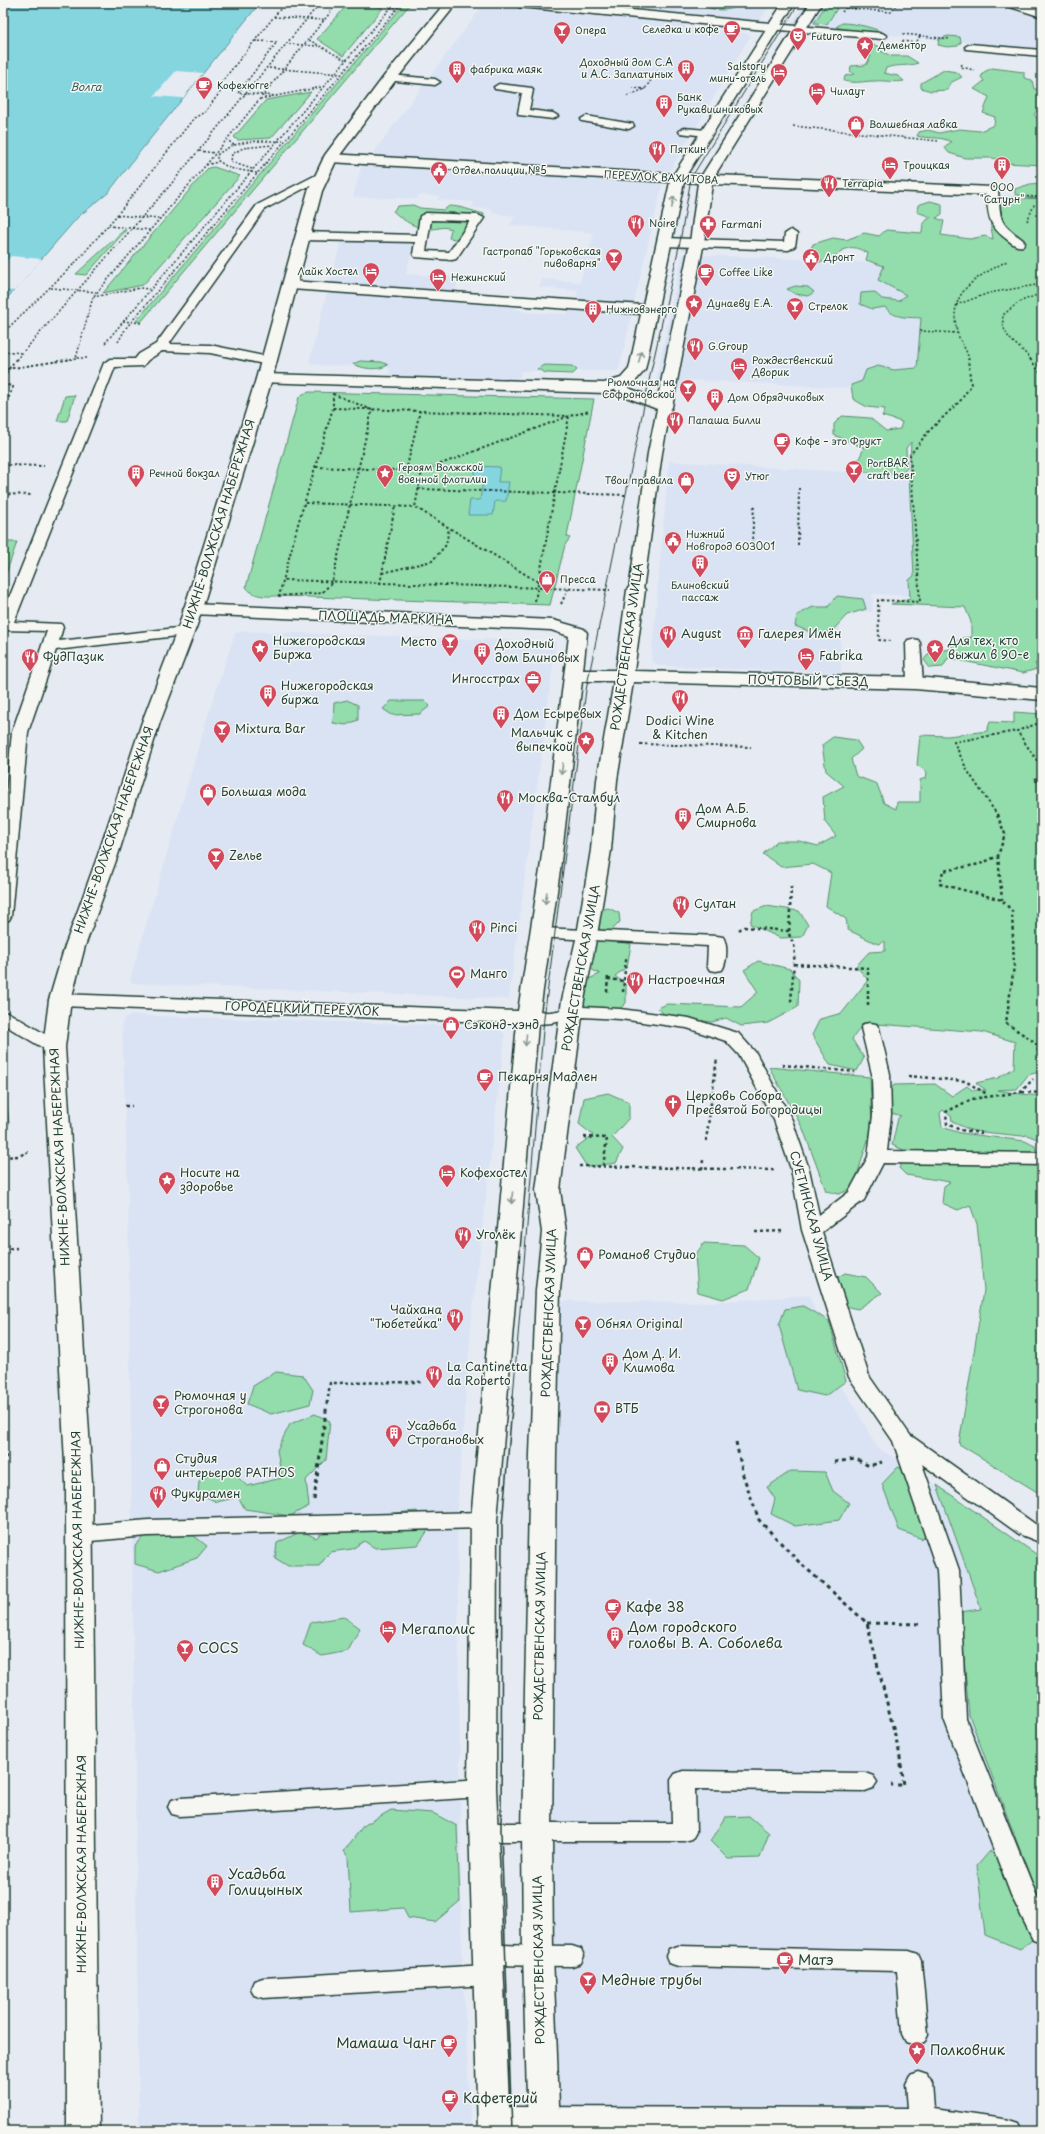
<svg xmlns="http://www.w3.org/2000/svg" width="1045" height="2134" viewBox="0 0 1045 2134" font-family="'Playpen Sans',sans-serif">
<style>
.built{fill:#dae3f4}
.green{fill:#93dcab;stroke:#598c70}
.water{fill:#85d5df;stroke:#5c989b}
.pier{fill:#e6ebf3}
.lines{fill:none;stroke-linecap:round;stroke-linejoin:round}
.lane-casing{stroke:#1f3d34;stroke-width:3}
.street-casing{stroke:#1f3d34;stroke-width:3}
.secondary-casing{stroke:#1f3d34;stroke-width:3}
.path-far3{stroke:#1f3d34;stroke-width:1.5;stroke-dasharray:2 2;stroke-linecap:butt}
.path-far2{stroke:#1f3d34;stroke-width:2;stroke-dasharray:2.5 2.5;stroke-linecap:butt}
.path-far1{stroke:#1f3d34;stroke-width:2.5;stroke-dasharray:3 3;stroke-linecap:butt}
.path{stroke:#1f3d34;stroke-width:3;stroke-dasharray:4 4;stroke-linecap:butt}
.lane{fill:#f6f6f2;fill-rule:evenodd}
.street{fill:#f6f6f2;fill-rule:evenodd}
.secondary{fill:#f6f6f2;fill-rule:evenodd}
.tram-far1{stroke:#1f3d34;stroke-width:1}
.tram{stroke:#1f3d34;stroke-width:1.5}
.oneway{stroke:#8a9a93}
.labels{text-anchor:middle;stroke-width:3;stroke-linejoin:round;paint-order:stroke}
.far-poi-label{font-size:10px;fill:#1f3d34;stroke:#f6f6f2;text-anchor:start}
.far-street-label{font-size:10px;fill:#1f3d34;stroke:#f6f6f2}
.far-water-label{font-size:11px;font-style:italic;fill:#335b56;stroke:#f6f6f2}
.street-label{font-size:12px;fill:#1f3d34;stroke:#f6f6f2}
.poi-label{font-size:12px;fill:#1f3d34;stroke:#f6f6f2;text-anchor:start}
.near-poi-label{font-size:14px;fill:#1f3d34;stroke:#f6f6f2;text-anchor:start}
</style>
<rect width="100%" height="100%" fill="#e6ebf3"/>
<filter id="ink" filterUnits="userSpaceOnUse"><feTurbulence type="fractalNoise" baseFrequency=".025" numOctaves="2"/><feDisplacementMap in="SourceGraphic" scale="8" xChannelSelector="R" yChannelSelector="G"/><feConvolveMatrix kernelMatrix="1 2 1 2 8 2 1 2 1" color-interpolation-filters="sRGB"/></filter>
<g filter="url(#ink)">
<path class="built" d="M 580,3 L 771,3 L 759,22 L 745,21 L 742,19 Z
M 805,3 L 1000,3 L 1035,14 L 1042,19 L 1042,50 L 790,25 Z
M 492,6 L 687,24 L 685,27 L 744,33 L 751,35 L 671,169 L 666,171 L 370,157 L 481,8 Z
M 367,165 L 658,179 L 663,182 L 634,303 L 630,305 L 575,301 L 578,291 L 539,287 L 542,279 L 580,282 L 585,264 L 567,263 L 569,253 L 588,254 L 594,233 L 510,225 L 515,216 L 492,213 L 493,209 L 472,208 L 474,202 L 438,200 L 439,196 L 419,195 L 417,199 L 353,197 L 361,167 Z
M 341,240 L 414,242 L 406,274 L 460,277 L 454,293 L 329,285 Z
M 682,254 L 844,261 L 962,268 L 920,331 L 916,391 L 684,380 L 682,389 L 655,385 Z
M 327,292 L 508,306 L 525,312 L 567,314 L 569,308 L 628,313 L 632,315 L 619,369 L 617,371 L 525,371 L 521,372 L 520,377 L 515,379 L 394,376 L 389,374 L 390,369 L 386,367 L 315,365 L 309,362 Z
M 669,461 L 909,476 L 914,596 L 873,594 L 872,612 L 840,611 L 841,673 L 660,666 L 651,661 Z
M 244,631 L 556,642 L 509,999 L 132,983 L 130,979 L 207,718 L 235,633 Z
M 133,1015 L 494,1027 L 500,1029 L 505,1035 L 471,1326 L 457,1508 L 462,1955 L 471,2131 L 139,2131 L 128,1198 L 122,1024 L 125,1017 Z
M 810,1295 L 834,1378 L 852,1402 L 877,1447 L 937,1485 L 981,1609 L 961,1612 L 1035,1891 L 1042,1908 L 1042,2131 L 554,2131 L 549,1812 L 561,1301 L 711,1302 Z"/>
<path class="green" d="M 363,3 L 383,8 L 343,56 L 317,39 L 348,4 Z
M 405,3 L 411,3 L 141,322 L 136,321 Z
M 702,3 L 734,3 L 737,4 L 736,7 C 724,12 713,10 701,5 Z
M 827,3 L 840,4 L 827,24 L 814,23 Z
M 842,23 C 853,23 880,28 888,36 L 880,39 L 844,35 L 844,29 L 836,27 Z
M 948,36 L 960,37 L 961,42 L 958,46 L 947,47 L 938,45 L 939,39 Z
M 869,44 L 881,47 L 881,51 L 891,56 L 907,56 L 918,63 C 907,67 898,64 886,68 L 884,73 L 898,76 L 904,81 C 894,83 885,80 875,81 C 863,81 857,84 844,81 L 845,76 L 854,74 L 850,71 L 851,66 L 866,65 L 871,56 L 861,52 L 861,46 Z
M 992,68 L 1024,72 L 1024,78 L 1032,80 L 1034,89 L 1042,89 L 1042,106 L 1034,114 L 1042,127 L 1042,131 L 1037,134 L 1037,139 L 1042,140 L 1042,165 L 1006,163 L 993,158 L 965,158 L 949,153 L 944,147 L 951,142 C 941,136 928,139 917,136 L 919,132 L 928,130 L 939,133 L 959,129 L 980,131 L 994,125 L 995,117 L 983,113 L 989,97 L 974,89 L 984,81 L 981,77 L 984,72 Z
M 944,70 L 957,72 L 962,77 L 950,83 L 948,90 L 931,91 L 921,88 L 921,83 Z
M 311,92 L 271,138 L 237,140 L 234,137 L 266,100 Z
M 214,167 L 240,176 L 143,285 L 103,293 L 208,168 Z
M 1042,183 L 1042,197 L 1031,198 L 1015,194 L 1015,189 L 1030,184 Z
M 986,196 L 1042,199 L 1042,665 L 1035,663 L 1037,669 L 1023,673 L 948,658 L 943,667 L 930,668 L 924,660 L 932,649 L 948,650 C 954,643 961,635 971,638 L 971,622 L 965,607 L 891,604 L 910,598 L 909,580 L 914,576 L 909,476 L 911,442 L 906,448 L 907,468 L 901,475 L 865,472 L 855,467 L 864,448 L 834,435 L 834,424 L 842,416 L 870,418 L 886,431 L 900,429 L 902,422 L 882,416 L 885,409 L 867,407 L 853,399 L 851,385 L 862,381 L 866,370 L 878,366 L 894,370 L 917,368 L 921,318 C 908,317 894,319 885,307 L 872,309 L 860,304 L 861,293 L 874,292 L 882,299 L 899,301 L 906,295 L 878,280 L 884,266 L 866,260 L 868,253 C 865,252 860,249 856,248 C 837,244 831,272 807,258 L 813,244 L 833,238 L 846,240 L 864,233 L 879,236 L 886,230 L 922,233 L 923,223 L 931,217 L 917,212 L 918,205 L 930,201 L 942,204 L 942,214 L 936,218 L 944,221 L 941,235 L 970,239 L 985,236 L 993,239 Z
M 413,205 L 420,208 L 444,210 L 449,206 C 461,206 472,211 484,214 L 483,220 L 472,224 L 460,240 L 449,238 L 451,229 C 443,226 441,228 433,229 C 416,229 405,222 393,211 L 398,206 Z
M 124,230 L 126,230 L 86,275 L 76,274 Z
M 795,286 L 808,287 L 814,292 L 808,296 L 795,294 L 787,289 Z
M 360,361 L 382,362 L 388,365 C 378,371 363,369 353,364 Z
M 544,365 L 572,366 L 577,370 L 573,374 L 546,373 L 537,369 Z
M 309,392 L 594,399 L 567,536 L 570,538 L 565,545 L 550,605 L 279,596 C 267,596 254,598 246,587 L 299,397 L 303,394 Z
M 75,395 L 67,421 L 57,421 L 65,396 Z
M 8,542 L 17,542 L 6,574 L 3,574 L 3,555 Z
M 837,596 L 863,599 L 866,609 L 847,615 L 831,632 L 813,633 L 795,626 L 797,615 L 813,607 L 828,607 Z
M 347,700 L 358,705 L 358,720 L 346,725 L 333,723 L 334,703 Z
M 391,701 L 425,701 L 430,706 L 420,714 L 392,715 L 383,709 Z
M 1014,712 L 1042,714 L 1042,1085 L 1039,1072 L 1028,1075 L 1017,1089 L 998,1090 C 1013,1093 1027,1095 1042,1096 L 1042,1141 L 1027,1135 L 1022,1136 L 973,1131 L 952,1122 L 951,1116 L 943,1110 L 940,1113 L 942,1127 L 960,1133 L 1025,1141 L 1035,1146 L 1036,1151 L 1030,1154 L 908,1152 L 892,1145 L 898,1118 L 901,1116 L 885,1111 L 885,1098 L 894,1085 L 935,1084 L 952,1096 L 967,1086 L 972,1090 L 986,1090 L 976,1083 L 998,1078 L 1014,1068 L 1015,1042 L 982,1032 L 864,1023 L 852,1039 L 864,1058 L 857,1071 L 830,1065 L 812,1035 L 820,1019 L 842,1013 L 868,980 L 856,966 L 869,952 L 885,951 L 885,941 L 878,944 L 848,930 L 846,919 L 826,906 L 831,873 L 813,864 L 781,867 L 763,854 L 777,841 L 799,841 L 818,846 L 836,836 L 825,822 L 823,797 L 844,786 L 826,771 L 822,745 L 833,737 L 856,740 L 862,749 L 851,759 L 856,776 L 877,784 L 884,803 L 896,809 L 897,802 L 920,802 L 920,780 L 926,778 L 927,772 L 917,765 L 920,735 L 948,736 L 987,731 L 990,722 L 1014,723 Z
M 767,906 L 799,911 L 808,925 L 802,937 L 780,938 L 750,924 L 753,911 Z
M 608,908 L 619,913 L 620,922 L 612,930 L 631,945 L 627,967 L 615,976 L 626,985 L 626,1003 L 611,1017 L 574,1013 L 580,983 L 600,974 L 587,967 L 586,937 L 599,930 L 591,925 L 591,913 Z
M 758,961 L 790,969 L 799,980 L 798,1007 L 768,1023 L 741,1026 L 726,1018 L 712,1022 L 666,1016 L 658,1008 L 667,1004 L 741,1007 L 758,992 L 744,970 Z
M 3,1060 L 9,1124 L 3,1125 Z
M 769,1067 L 870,1077 L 872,1127 L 853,1188 L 839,1194 L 826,1191 L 803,1129 Z
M 608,1093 L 629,1102 L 629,1118 L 612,1137 L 623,1149 L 616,1163 L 587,1167 L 575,1148 L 593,1135 L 579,1124 L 584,1098 Z
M 902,1162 L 1042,1164 L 1042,1495 L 959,1444 L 984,1290 L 977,1224 L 970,1205 L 958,1210 L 942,1203 L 944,1186 L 950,1182 L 906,1175 L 899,1168 Z
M 704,1243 L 744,1245 L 759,1258 L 749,1289 L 723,1299 L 698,1292 L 695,1255 Z
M 845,1273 L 866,1277 L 882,1293 L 858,1309 L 829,1303 L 824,1285 Z
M 803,1306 L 829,1321 L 846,1381 L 825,1396 L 797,1390 L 779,1325 L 785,1309 Z
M 276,1372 L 303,1375 L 313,1390 L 310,1404 L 271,1414 L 247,1404 L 253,1386 Z
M 315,1414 L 330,1421 L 326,1460 L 306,1480 L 309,1506 L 290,1516 L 245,1509 L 238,1497 L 217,1502 L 198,1493 L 199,1481 C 221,1466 228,1467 247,1486 L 282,1478 L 277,1450 L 290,1424 Z
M 898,1467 L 920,1477 L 935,1526 L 922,1539 L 899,1530 L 882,1484 Z
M 791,1471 L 825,1472 L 833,1491 L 849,1503 L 839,1520 L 795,1526 L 771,1514 L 775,1499 L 767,1487 Z
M 937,1485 L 1036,1554 L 1042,1554 L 1042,1908 L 969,1715 L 960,1612 L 981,1609 Z
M 417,1511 L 429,1529 L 418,1545 L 375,1548 L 364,1541 L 352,1549 L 330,1552 L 319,1566 L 288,1566 L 275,1558 L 277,1543 L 302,1531 L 316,1538 L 327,1528 L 358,1531 L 373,1515 Z
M 189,1532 L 207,1546 L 197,1558 L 159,1571 L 135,1564 L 135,1546 L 146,1534 Z
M 344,1617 L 360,1628 L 348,1651 L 322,1656 L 303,1645 L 311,1622 Z
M 391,1810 L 433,1813 L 457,1826 L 460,1901 L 435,1922 L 408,1918 L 403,1908 L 351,1912 L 348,1857 L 344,1851 L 363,1826 Z
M 749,1816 L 769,1833 L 760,1858 L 728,1859 L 710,1841 L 725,1817 Z
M 990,1851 L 1016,1864 L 1019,1914 L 1035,1938 L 1020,1949 L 985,1935 L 977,1866 Z"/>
<path class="water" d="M 3,3 L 260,3 L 142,149 L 108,193 L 78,217 L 3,303 Z
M 476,466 L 500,467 L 498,482 L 509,482 L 506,501 L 495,501 L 493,515 L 468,515 L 470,500 L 480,500 L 483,482 L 473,481 Z"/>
<path class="pier" d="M 176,71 L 203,73 L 183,98 L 154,96 Z
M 11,256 L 42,259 L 14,291 L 3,290 L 3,265 Z"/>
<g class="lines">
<g class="lane-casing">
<path id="lane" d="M 773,24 L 882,33 L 887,36 L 882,39 L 769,29 L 769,25 Z
M 970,44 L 1042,50 L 1042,56 L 966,49 L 965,47 Z
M 390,75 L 435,79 L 440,82 L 435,85 L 386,80 L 385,78 Z
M 499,84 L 532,88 L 533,90 L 529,110 L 553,113 L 558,116 L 553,119 L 519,115 L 518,113 L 522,93 L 495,89 L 494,87 Z
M 586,116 L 633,124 L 634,126 L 629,129 L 582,121 L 581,119 Z
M 684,128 L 706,130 L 711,133 L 706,136 L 680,133 L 679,131 Z
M 322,172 L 328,175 L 326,177 L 265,209 L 169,344 L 210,345 L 273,358 L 275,361 L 273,364 L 269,365 L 210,353 L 162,351 L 148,360 L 143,366 L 115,367 L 14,622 L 61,624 L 63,627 L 59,641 L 186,627 L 191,628 L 193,631 L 191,634 L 186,635 L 56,650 L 28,732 L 11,916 L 9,920 L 3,921 L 3,828 L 12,732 L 47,631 L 3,630 L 3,613 L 104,363 L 110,359 L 135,359 L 139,354 L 156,344 L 257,205 Z
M 992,188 L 998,191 C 1001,221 998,222 1023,240 L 1025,243 L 1023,246 C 1017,247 1014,245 1009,241 C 987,225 989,217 986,191 Z
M 426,213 L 478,215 L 484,218 L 456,259 L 452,260 L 415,257 L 413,254 L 415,242 L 302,240 L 296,236 L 302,232 L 417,235 L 420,216 ZM 431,220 L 470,221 L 449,252 L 426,251 Z
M 791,230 L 797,234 L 795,246 L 789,250 L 664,246 L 658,242 L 664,238 L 784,242 L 785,234 Z
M 617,381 L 631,389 L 669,404 L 671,407 L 662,453 L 643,590 L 641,593 L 631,593 L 629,590 L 648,453 L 657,409 L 621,395 L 611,385 Z
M 913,639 L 918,640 L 920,643 L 923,683 L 920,686 L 910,686 L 907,683 L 906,643 L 908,640 Z
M 541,928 L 717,936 L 723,937 C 728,944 727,963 722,970 L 716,971 L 710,970 L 707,966 L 708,946 L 535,937 L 533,933 L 535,929 Z
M 583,1007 L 620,1009 L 689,1018 L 738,1033 L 756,1053 L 792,1120 L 809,1169 L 819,1215 L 849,1192 L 868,1157 L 873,1115 L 872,1074 L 861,1028 L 864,1024 L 870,1023 L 876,1024 L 879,1028 L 890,1074 L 891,1115 L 887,1151 L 1042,1153 L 1042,1165 L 883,1163 L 864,1200 L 822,1232 L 869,1376 L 910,1435 L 1035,1524 L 1042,1526 L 1042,1543 L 1019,1534 L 922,1464 L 959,1570 L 966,1719 L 1042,1909 L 1042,1943 L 1033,1940 L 1011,1895 L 944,1719 L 937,1570 L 893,1441 L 849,1377 L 802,1230 L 791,1169 L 774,1120 L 739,1055 L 726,1041 L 687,1028 L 620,1019 L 583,1017 L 544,1023 L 538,1022 L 535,1018 L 538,1014 L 544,1013 Z
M 3,1012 L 9,1013 L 60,1043 L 63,1047 L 60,1051 L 54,1052 L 48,1051 L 3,1024 Z
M 484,1512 L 492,1515 L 495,1520 L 492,1525 L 484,1528 L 148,1536 L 79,1542 L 71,1539 L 68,1534 L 71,1529 L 79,1526 L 148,1520 Z
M 683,1771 L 865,1773 L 873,1776 L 877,1782 L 873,1788 L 865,1791 L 695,1789 L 696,1832 L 692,1839 L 684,1841 L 483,1841 L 475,1839 L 471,1832 L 475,1825 L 483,1823 L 672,1823 L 671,1780 L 675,1774 Z
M 482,1779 L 490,1782 L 494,1788 L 490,1794 L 482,1797 L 180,1816 L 172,1814 L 168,1807 L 172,1800 L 180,1798 Z
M 487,1945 L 572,1946 L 581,1949 L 584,1956 L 581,1963 L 572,1966 L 490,1965 L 497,1968 L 500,1975 L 497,1982 L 488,1985 L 263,1998 L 254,1995 L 251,1988 L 254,1981 L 263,1978 L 486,1965 L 478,1962 L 475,1955 L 478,1948 Z
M 678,1946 L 909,1951 L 918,1954 L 921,1961 L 928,2034 L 924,2042 L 915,2045 L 906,2042 L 902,2034 L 897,1971 L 678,1966 L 669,1963 L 666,1956 L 669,1949 Z
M 919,2072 L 928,2075 L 932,2083 L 934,2109 L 1010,2120 L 1019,2123 L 1023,2131 L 511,2129 L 488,2131 L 485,2130 L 481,2122 L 485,2114 L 511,2107 L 908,2108 L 906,2083 L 910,2075 Z"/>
</g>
<g class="street-casing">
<path id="street" d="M 513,3 L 558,3 L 770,23 L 783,3 L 795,3 L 687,174 L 702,175 L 810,3 L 822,3 L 715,175 L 992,187 L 999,191 L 992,195 L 712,184 L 704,242 L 672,407 L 670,410 L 658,410 L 656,407 L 690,242 L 698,183 L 684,182 L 645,370 L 633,384 L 605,393 L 258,382 L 256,379 L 258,376 L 264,374 L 604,383 L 621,378 L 629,369 L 641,314 L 291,289 L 286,288 L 284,285 L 286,282 L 291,281 L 643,305 L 670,182 L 330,162 L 323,158 L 330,154 L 674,174 L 766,30 L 519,7 Z
M 1005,3 L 1023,3 L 1042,9 L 1042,17 L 1007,6 Z
M 636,585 L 642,586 L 645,590 L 634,671 L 915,677 L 1042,688 L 1042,700 L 915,689 L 633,682 L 617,780 L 611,850 L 597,935 L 584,1000 L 560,1190 L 566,1232 L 560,1290 L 556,1454 L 552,1832 L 553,1955 L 560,2131 L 528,2131 L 523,1955 L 522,1832 L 530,1454 L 536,1290 L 542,1232 L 536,1190 L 562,1000 L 577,935 L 591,850 L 597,780 L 614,681 L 582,681 L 560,870 L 540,1011 L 552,1013 L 555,1018 L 552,1023 L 538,1024 L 497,1520 L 496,1788 L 510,2131 L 478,2131 L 468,1788 L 471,1520 L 517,1023 L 60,1006 L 52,1005 L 49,1000 L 52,995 L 60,994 L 518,1011 L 540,870 L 569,636 L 551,630 L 192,614 L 186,613 L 183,609 L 186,605 L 192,604 L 553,620 L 584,629 L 587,633 L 583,670 L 616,670 L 627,590 L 630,586 Z"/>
</g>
<g class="secondary-casing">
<path id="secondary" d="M 445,3 L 457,3 L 395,81 L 337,159 L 322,191 L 272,379 L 197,625 L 160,722 L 118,855 L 85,946 L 71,1000 L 65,1047 L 92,1482 L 99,2131 L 67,2131 L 66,1482 L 43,1047 L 49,1000 L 65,946 L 98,855 L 142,722 L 179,625 L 256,379 L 308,191 L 325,155 L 385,75 Z"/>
</g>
<path class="path-far3" d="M 374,3 L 398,8
M 846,8 L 891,12 L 897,3
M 842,12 L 849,3
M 274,17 L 324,20
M 903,34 L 950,39
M 309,40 L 345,60
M 255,41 L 277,42 L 238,93 L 277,96
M 902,41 L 916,43 L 920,36
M 289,44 L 318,46
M 962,64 L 961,67 L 974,70
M 269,68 L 341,74
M 632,88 L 645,89
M 627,96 L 645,89 L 657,71
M 260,99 L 322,87
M 793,126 L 938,141
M 226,139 L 234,145
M 199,151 L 215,153
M 206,165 L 218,162
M 252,169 L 231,162 L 232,154 L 243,148 L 272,145
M 257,173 L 229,168 L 217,160 L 217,155 C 236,139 260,141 283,141
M 1015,196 L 1042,197
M 117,215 L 159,219
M 1027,221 L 1035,203
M 108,226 L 151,230
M 51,288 L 96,292
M 93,297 L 140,288 L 149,289
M 956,305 L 989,293 L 1042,284
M 123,321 L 141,323
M 920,331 L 957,333
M 3,333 L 77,261 L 117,215 L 194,118 L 205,112 L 221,91 L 220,84 L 285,3
M 118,342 L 126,328 L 402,3
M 105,343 L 395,3
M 3,351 L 21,353
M 87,358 L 76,358 L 93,297 L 206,165 L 338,3
M 16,360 L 167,189 L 320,3
M 66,360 L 76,358
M 969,360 C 967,349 959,341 957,331 C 947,291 977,277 1007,261
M 1031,360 C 1018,342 1001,340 1003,315 L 1019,302 L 1042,293"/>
<path class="path-far2" d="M 1030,359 L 1042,375
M 7,369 L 72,359
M 3,377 L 16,359
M 3,383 L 13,387 L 3,411
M 333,394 L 372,410 L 332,582 L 322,593 L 279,596 L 298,524 L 333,408 Z
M 333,408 L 567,416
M 3,465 L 44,466
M 316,467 L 422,471
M 406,471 L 420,411
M 1042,481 L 1039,485 L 1042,552
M 418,489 L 626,495
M 3,494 L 32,495
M 305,503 L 415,507
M 752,544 L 754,505
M 798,545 L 799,488
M 382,573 L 432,561 L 446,545 L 449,528
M 284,580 L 610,590
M 538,582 L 415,507 L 422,471 L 569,416
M 380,584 L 395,506
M 535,601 L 569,416 L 590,411
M 561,604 L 568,589
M 891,641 L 879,640 L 878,600 L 920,602 L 910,455 L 928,432 L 961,400 L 971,385 L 968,359
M 1042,722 L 1017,731 L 1042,768
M 640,744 L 751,747
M 1042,777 L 1034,779 L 1042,786
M 998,816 L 967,770 L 954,742 L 1017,731"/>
<path class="path-far1" d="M 997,815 L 1005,834 L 998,856 L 980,864 L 943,871 L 940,884 L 1002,900 L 1012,911 L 1014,966 L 1006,1023 L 1036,1043 L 1042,1066
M 998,856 L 1002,900
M 791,886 L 789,934 L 795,948 L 791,1002
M 739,930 L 743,927 L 790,931
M 794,964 L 868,968 L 868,1005
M 608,979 L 624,981
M 607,992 L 608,975
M 623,992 L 626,959
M 782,1065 L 855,1072
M 908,1076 L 965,1081 L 987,1094
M 1022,1092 L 1042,1093
M 125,1106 L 132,1106
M 982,1133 L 960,1130 L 947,1124 L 946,1112 L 972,1099 L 1021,1092 L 1033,1079
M 584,1137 L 607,1138 L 603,1167
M 706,1141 L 717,1058
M 3,1157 L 19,1156 L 28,1152
M 579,1166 L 774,1170
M 702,1169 L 703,1160
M 755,1232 L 784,1231
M 3,1249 L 17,1248
M 452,1381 L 459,1381
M 328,1397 L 330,1383 L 421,1382"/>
<path class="path" d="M 736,1442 L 743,1475 L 759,1520 L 798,1561 L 867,1623 L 899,1751 L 904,1785 L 891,1785
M 3,1457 L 11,1456
M 834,1462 L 856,1459 L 869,1466 L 882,1462
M 314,1500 L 328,1396
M 867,1623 L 923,1624"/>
<use href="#lane" class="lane"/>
<use href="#street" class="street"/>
<use href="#secondary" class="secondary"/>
<path class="tram-far1" d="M 513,1397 L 544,1018 L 586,690 L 651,371 L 680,242 L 691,178 L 799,3"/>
<path class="tram" d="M 512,2131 L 501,1831 L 502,1525 L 513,1396"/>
</g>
<defs><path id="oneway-shaft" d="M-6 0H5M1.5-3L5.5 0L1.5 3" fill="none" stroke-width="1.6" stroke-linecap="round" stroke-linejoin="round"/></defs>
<g class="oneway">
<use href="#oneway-shaft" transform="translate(673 202) rotate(-78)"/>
<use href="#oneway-shaft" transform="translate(640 357) rotate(-77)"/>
<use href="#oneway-shaft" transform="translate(562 769) rotate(97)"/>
<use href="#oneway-shaft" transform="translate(546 898) rotate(98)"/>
<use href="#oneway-shaft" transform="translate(526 1040) rotate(95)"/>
<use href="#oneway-shaft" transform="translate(512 1198) rotate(95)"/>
</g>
</g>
<defs>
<g id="cafe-pin" transform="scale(0.9)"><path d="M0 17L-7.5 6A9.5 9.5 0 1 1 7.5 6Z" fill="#d1495b" stroke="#f6f6f2"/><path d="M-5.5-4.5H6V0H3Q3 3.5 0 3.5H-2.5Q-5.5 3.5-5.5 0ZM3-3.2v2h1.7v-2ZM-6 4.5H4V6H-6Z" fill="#fff"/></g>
<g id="bar-pin" transform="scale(0.9)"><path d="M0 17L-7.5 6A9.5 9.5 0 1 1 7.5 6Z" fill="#d1495b" stroke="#f6f6f2"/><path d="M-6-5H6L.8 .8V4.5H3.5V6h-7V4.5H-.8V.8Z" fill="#fff"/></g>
<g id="theatre-pin" transform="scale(0.9)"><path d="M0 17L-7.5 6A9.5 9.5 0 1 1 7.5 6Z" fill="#d1495b" stroke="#f6f6f2"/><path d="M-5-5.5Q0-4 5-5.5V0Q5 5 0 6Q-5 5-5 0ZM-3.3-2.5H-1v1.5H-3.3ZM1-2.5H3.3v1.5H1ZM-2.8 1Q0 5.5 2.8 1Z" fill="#fff"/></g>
<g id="sight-pin" transform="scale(0.9)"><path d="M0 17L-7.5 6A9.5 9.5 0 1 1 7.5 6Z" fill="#d1495b" stroke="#f6f6f2"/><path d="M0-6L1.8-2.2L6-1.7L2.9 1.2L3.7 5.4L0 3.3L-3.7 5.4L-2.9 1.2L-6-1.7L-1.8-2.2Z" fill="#fff"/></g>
<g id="building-pin" transform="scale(0.9)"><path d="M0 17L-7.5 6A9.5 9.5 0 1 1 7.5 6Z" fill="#d1495b" stroke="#f6f6f2"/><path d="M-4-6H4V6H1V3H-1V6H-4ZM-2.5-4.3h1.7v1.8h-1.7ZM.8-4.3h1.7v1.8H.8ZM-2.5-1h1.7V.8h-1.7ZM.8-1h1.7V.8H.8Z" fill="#fff"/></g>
<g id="hotel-pin" transform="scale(0.9)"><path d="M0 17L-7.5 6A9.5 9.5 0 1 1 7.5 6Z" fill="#d1495b" stroke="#f6f6f2"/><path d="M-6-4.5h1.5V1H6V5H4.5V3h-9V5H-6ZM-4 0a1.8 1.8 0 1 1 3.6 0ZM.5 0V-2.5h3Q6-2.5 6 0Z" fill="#fff"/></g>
<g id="shop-pin" transform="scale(0.9)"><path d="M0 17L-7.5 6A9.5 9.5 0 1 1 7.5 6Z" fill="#d1495b" stroke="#f6f6f2"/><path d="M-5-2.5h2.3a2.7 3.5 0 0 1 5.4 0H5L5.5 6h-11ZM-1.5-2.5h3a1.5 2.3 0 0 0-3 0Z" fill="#fff"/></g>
<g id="restaurant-pin" transform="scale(0.9)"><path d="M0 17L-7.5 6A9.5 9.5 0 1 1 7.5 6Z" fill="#d1495b" stroke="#f6f6f2"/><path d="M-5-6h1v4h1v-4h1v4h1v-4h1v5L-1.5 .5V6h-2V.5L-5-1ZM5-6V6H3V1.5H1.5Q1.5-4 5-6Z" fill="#fff"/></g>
<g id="civic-pin" transform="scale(0.9)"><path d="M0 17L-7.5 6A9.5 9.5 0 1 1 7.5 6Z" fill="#d1495b" stroke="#f6f6f2"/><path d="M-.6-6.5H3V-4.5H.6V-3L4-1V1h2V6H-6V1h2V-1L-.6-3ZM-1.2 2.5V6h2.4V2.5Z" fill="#fff"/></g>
<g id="pharmacy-pin" transform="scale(0.9)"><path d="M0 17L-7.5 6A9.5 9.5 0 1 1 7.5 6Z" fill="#d1495b" stroke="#f6f6f2"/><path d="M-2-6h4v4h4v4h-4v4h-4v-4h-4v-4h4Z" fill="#fff"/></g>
<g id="museum-pin" transform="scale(0.9)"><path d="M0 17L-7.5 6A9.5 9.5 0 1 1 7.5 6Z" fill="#d1495b" stroke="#f6f6f2"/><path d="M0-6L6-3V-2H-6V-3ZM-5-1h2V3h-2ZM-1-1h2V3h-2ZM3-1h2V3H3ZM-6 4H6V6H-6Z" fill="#fff"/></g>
<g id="office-pin" transform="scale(0.9)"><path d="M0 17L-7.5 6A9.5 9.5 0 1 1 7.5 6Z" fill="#d1495b" stroke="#f6f6f2"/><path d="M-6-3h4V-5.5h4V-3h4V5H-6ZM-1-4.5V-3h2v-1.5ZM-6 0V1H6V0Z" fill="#fff"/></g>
<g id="stadium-pin" transform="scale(0.9)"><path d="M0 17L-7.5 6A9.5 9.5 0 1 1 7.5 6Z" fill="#d1495b" stroke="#f6f6f2"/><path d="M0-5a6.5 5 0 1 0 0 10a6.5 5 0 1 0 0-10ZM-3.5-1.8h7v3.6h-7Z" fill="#fff"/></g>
<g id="church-pin" transform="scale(0.9)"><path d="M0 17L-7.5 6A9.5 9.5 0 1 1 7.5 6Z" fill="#d1495b" stroke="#f6f6f2"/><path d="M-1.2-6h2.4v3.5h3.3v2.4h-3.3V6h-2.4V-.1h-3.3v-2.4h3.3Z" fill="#fff"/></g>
<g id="bank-pin" transform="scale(0.9)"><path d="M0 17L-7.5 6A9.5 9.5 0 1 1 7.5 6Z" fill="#d1495b" stroke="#f6f6f2"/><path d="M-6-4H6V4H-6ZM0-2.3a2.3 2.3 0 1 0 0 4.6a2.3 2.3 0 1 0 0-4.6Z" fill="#fff"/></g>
</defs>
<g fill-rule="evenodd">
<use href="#cafe-pin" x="732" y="29"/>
<use href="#bar-pin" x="562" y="30"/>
<use href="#theatre-pin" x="798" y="36"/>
<use href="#sight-pin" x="865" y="45"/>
<use href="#building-pin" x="686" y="68"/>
<use href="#building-pin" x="457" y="69"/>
<use href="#hotel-pin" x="779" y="72"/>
<use href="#cafe-pin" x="204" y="85"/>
<use href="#hotel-pin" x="817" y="91"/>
<use href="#building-pin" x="664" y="103"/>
<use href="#shop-pin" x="856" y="124"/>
<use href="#restaurant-pin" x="657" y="149"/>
<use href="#hotel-pin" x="890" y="165"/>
<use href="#building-pin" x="1002" y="165"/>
<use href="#civic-pin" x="439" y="170"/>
<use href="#restaurant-pin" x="829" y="183"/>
<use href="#restaurant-pin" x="636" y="223"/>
<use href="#pharmacy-pin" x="708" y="224"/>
<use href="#bar-pin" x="614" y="257"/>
<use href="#civic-pin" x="811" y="257"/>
<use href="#hotel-pin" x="371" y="271"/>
<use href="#cafe-pin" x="706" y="272"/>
<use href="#hotel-pin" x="438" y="277"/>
<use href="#sight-pin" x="694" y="303"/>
<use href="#bar-pin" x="795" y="306"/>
<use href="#building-pin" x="593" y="309"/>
<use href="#restaurant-pin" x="695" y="346"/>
<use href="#hotel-pin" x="739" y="366"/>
<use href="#bar-pin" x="688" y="388"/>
<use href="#building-pin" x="715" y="397"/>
<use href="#restaurant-pin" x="675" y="420"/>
<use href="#cafe-pin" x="782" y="441"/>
<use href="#bar-pin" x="854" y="469"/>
<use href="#building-pin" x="136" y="473"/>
<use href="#sight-pin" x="385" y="473"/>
<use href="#theatre-pin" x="732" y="476"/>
<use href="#shop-pin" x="686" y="480"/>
<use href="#civic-pin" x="673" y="540"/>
<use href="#building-pin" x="700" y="563"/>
<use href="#shop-pin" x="547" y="579"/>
<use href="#restaurant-pin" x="668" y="634"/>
<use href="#museum-pin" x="745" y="634"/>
<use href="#bar-pin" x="450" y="642"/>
<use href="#sight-pin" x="260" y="648"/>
<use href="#sight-pin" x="935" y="648"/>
<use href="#building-pin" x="482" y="651"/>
<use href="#hotel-pin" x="806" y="656"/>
<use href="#restaurant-pin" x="30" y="657"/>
<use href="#office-pin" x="533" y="679"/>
<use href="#building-pin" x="268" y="693"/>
<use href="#restaurant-pin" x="680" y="698"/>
<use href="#building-pin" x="501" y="714"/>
<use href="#bar-pin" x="222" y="729"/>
<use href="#sight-pin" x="586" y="740"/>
<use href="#shop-pin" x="208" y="792"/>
<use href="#restaurant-pin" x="505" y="798"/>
<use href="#building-pin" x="683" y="816"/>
<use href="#bar-pin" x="216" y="856"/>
<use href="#restaurant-pin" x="681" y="904"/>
<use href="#restaurant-pin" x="477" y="928"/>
<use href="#stadium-pin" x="457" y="974"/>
<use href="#restaurant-pin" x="635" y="980"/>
<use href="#shop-pin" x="451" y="1025"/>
<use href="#cafe-pin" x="485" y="1077"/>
<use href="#church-pin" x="673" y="1103"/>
<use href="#hotel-pin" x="447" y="1173"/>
<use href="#sight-pin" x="167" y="1180"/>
<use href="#restaurant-pin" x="463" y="1235"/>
<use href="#shop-pin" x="585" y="1255"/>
<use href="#restaurant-pin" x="455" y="1317"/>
<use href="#bar-pin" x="583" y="1324"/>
<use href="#building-pin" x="610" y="1361"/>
<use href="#restaurant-pin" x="434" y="1374"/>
<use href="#bar-pin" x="161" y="1403"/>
<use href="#bank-pin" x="602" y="1409"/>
<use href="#building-pin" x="394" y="1433"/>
<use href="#shop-pin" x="162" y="1466"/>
<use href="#restaurant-pin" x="158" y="1494"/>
<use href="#cafe-pin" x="613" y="1607"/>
<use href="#hotel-pin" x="388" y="1629"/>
<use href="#building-pin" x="615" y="1635"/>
<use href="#bar-pin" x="185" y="1648"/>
<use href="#building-pin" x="215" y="1882"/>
<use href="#cafe-pin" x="785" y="1960"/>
<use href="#bar-pin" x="588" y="1980"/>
<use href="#cafe-pin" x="449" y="2043"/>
<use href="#sight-pin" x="917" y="2050"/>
<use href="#cafe-pin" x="450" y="2098"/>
</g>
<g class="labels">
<g class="far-poi-label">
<text x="719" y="33" text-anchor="end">Селедка и кофе</text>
<text x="575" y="34">Опера</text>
<text x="811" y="40">Futuro</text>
<text x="878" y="49">Дементор</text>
<text x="673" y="66" text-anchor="end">Доходный дом С.А<tspan x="673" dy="12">и А.С. Заплатиных</tspan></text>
<text x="766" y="70" text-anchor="end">Salstory<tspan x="766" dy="12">мини-отель</tspan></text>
<text x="470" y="73">фабрика маяк</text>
<text x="217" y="89">Кофехюгге</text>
<text x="830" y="95">Чилаут</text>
<text x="677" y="101">Банк<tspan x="677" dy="12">Рукавишниковых</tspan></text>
<text x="869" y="128">Волшебная лавка</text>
<text x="670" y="153">Пяткин</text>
<text x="903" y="169">Троицкая</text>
<text x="452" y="174">Отдел полиции №5</text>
<text x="842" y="187">Terrapia</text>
<text x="1002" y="191" text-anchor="middle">ООО<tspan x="1002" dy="12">"Сатурн"</tspan></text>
<text x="649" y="227">Noire</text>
<text x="721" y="228">Farmani</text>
<text x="601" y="255" text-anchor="end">Гастропаб "Горьковская<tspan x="601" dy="12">пивоварня"</tspan></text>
<text x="824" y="261">Дронт</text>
<text x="358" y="275" text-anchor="end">Лайк Хостел</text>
<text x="719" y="276">Coffee Like</text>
<text x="451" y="281">Нежинский</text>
<text x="707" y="307">Дунаеву Е.А.</text>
<text x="808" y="310">Стрелок</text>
<text x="606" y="313">Нижновэнерго</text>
<text x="708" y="350">G.Group</text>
<text x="752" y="364">Рождественский<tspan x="752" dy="12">Дворик</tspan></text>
<text x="675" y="386" text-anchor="end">Рюмочная на<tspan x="675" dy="12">Софроновской</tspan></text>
<text x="728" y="401">Дом Обрядчиковых</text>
<text x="688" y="424">Папаша Билли</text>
<text x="795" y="445">Кофе – это Фрукт</text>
<text x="867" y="467">PortBAR<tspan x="867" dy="12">craft beer</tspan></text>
<text x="398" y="471">Героям Волжской<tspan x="398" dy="12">военной флотилии</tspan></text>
<text x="149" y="477">Речной вокзал</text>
<text x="745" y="480">Утюг</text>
<text x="673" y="484" text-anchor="end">Твои правила</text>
<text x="686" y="538">Нижний<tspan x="686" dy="12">Новгород 603001</tspan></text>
<text x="560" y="583">Пресса</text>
<text x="700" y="589" text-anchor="middle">Блиновский<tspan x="700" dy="12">пассаж</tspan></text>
</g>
<g class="far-street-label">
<text transform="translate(661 177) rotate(3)" y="4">ПЕРЕУЛОК ВАХИТОВА</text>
</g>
<g class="far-water-label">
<text x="86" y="91">Волга</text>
</g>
<g class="street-label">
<text transform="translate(219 524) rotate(-73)" y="4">НИЖНЕ-ВОЛЖСКАЯ НАБЕРЕЖНАЯ</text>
<text transform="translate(386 618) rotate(2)" y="4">ПЛОЩАДЬ МАРКИНА</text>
<text transform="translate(627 647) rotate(-82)" y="4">РОЖДЕСТВЕНСКАЯ УЛИЦА</text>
<text transform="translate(808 681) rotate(1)" y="4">ПОЧТОВЫЙ СЪЕЗД</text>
<text transform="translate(114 830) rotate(-71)" y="4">НИЖНЕ-ВОЛЖСКАЯ НАБЕРЕЖНАЯ</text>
<text transform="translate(581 968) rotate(-80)" y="4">РОЖДЕСТВЕНСКАЯ УЛИЦА</text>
<text transform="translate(302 1009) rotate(2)" y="4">ГОРОДЕЦКИЙ ПЕРЕУЛОК</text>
<text transform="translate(60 1157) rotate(-93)" y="4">НИЖНЕ-ВОЛЖСКАЯ НАБЕРЕЖНАЯ</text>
<text transform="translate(811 1216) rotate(75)" y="4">СУЕТИНСКАЯ УЛИЦА</text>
<text transform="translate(549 1313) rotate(-88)" y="4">РОЖДЕСТВЕНСКАЯ УЛИЦА</text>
<text transform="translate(78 1540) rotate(-91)" y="4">НИЖНЕ-ВОЛЖСКАЯ НАБЕРЕЖНАЯ</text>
<text transform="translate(540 1636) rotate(-89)" y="4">РОЖДЕСТВЕНСКАЯ УЛИЦА</text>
<text transform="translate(82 1864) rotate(-90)" y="4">НИЖНЕ-ВОЛЖСКАЯ НАБЕРЕЖНАЯ</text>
<text transform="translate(539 1960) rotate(-91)" y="4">РОЖДЕСТВЕНСКАЯ УЛИЦА</text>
</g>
<g class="poi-label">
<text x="681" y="638">August</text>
<text x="758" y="638">Галерея Имён</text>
<text x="273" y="645">Нижегородская<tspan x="273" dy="14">Биржа</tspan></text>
<text x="948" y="645">Для тех, кто<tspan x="948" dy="14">выжил в 90-е</tspan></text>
<text x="437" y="646" text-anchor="end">Место</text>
<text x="495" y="648">Доходный<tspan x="495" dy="14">дом Блиновых</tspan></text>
<text x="819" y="660">Fabrika</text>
<text x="43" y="661">ФудПазик</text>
<text x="520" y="683" text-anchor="end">Ингосстрах</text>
<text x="281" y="690">Нижегородская<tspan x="281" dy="14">биржа</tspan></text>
<text x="514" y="718">Дом Есыревых</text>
<text x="680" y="725" text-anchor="middle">Dodici Wine<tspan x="680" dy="14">&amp; Kitchen</tspan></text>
<text x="235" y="733">Mixtura Bar</text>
<text x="573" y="737" text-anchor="end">Мальчик с<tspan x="573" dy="14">выпечкой</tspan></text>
<text x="221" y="796">Большая мода</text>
<text x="518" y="802">Москва-Стамбул</text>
<text x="696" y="813">Дом А.Б.<tspan x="696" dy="14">Смирнова</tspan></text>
<text x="229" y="860">Zелье</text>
<text x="694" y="908">Султан</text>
<text x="490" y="932">Pinci</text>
<text x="470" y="978">Манго</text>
<text x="648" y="984">Настроечная</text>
<text x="464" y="1029">Сэконд-хэнд</text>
<text x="498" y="1081">Пекарня Мадлен</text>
<text x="686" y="1100">Церковь Собора<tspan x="686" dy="14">Пресвятой Богородицы</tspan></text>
<text x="180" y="1177">Носите на<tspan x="180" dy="14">здоровье</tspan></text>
<text x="460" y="1177">Кофехостел</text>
<text x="476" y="1239">Уголёк</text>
<text x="598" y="1259">Романов Студио</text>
<text x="442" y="1314" text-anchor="end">Чайхана<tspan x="442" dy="14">"Тюбетейка"</tspan></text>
<text x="596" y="1328">Обнял Original</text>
<text x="623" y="1358">Дом Д. И.<tspan x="623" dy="14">Климова</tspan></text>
<text x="447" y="1371">La Cantinetta<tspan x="447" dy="14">da Roberto</tspan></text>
<text x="174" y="1400">Рюмочная у<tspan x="174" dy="14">Строгонова</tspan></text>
<text x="615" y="1413">ВТБ</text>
<text x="407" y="1430">Усадьба<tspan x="407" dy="14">Строгановых</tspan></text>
<text x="175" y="1463">Студия<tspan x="175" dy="14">интерьеров PATHOS</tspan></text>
<text x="171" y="1498">Фукурамен</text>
</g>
<g class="near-poi-label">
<text x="626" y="1612">Кафе 38</text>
<text x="628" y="1632">Дом городского<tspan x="628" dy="16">головы В. А. Соболева</tspan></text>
<text x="401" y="1634">Мегаполис</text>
<text x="198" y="1653">COCS</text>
<text x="228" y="1879">Усадьба<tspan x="228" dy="16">Голицыных</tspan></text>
<text x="798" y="1965">Матэ</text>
<text x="601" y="1985">Медные трубы</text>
<text x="436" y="2048" text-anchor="end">Мамаша Чанг</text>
<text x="930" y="2055">Полковник</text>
<text x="463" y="2103">Кафетерий</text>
</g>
</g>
<rect width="1045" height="2134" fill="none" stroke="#f6f6f2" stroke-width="16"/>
<rect x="8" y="8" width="1029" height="2118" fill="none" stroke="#1f3d34" stroke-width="1.5" filter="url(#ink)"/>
</svg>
